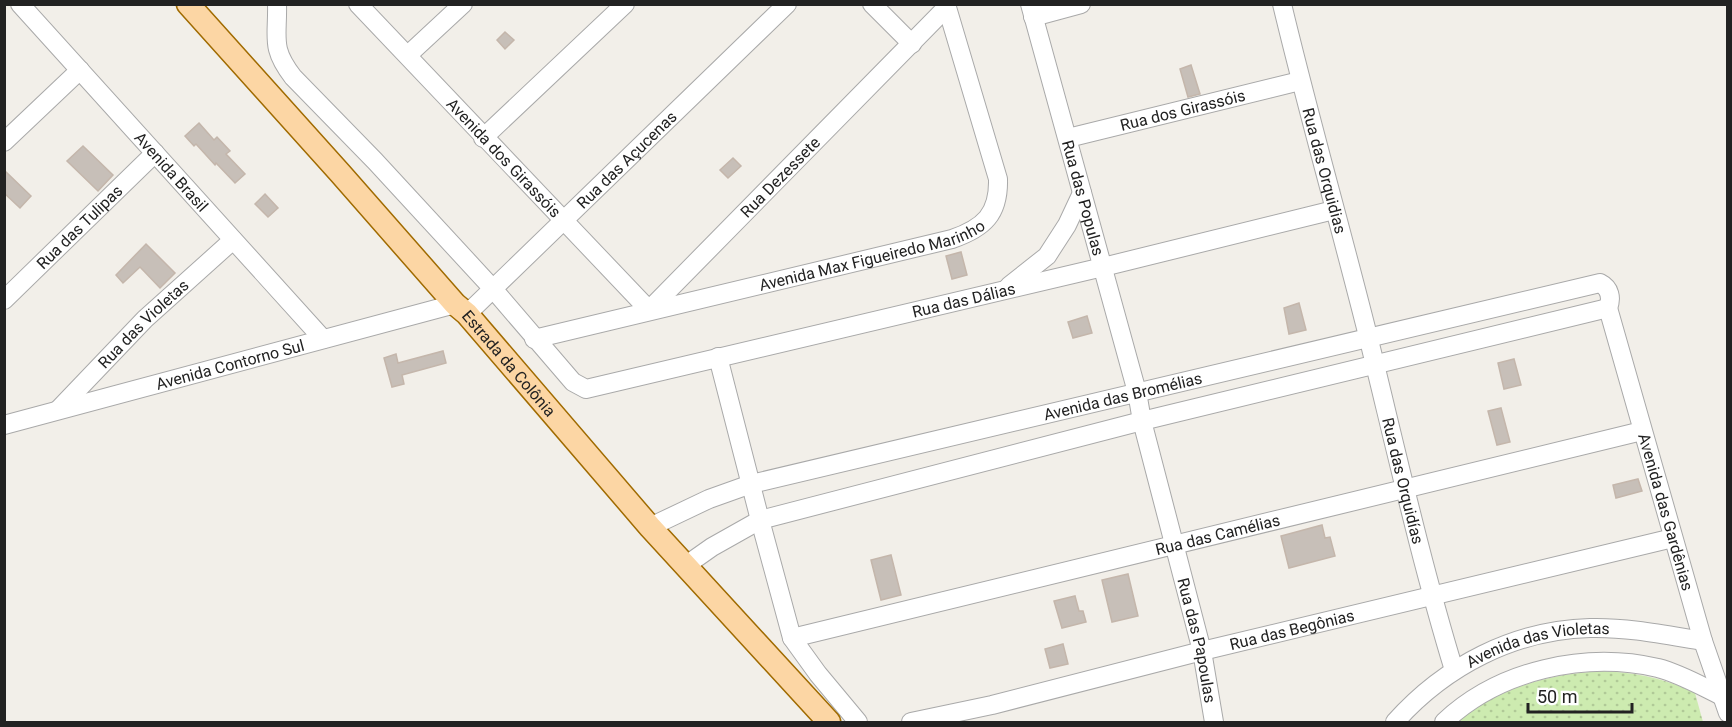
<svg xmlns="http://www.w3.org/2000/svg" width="1732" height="727" viewBox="0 0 1732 727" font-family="Roboto,sans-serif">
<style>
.grass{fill:url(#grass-dots)}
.building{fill:#c7bfb8;stroke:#c4b6ab;stroke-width:1.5}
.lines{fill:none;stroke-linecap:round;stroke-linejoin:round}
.minor-casing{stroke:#a9a9a9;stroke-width:20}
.major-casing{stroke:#a06b00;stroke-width:25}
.minor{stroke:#fff;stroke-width:18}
.major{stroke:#fcd6a4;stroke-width:22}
.labels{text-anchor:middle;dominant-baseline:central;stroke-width:4.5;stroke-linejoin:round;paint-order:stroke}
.street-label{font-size:16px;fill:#222;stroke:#fff}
</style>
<defs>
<pattern id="grass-dots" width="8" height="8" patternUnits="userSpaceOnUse" patternTransform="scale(1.5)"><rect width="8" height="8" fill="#cdebb0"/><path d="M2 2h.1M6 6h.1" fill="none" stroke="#b0c997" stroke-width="1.8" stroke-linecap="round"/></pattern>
</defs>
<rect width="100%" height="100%" fill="#f2efe9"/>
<path class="grass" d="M1603,671C1639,673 1663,678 1695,693L1703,722H1453C1501,689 1544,674 1603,671Z"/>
<g class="building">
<polygon points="505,32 514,40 505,49 497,40"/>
<polygon points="1191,65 1200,94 1188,97 1180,69"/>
<polygon points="199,123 214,140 217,137 230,151 226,154 245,174 235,183 216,163 215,165 196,144 194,146 185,136"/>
<polygon points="83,146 113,175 98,191 67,161"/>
<polygon points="733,158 741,166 728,178 720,170"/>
<polygon points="4,170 31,196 20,208 4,193"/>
<polygon points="265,194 278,208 268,217 255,204"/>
<polygon points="146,244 175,273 160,288 140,267 123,283 116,275"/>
<polygon points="961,252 967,275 952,279 946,256"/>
<polygon points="1299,303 1306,330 1289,334 1284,308"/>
<polygon points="1087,316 1092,333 1073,338 1068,322"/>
<polygon points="443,351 446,363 402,375 404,384 392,387 384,358 396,354 398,363"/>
<polygon points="1514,359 1521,385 1504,389 1498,363"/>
<polygon points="1501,408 1510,442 1497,445 1488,411"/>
<polygon points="1638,479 1642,491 1616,498 1613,485"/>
<polygon points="1322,525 1325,538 1330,537 1335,556 1289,568 1281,536"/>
<polygon points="891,555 901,595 881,600 871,560"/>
<polygon points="1128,574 1138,616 1112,622 1102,580"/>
<polygon points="1075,596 1079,611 1083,611 1086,622 1062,628 1054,601"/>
<polygon points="1063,644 1068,664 1050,668 1045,649"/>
</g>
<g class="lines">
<defs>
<g id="minor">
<path id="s1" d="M20,4L323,339"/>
<path id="s2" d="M277,4C278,38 270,47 293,77L375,161L494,290L573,382L586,389L1103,267L1334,210"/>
<path id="s3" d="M358,4L649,310L947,7"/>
<polyline points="872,4 912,44"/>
<path id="s4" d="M1030,4L1137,392L1142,421L1202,651L1214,722"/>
<path id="s5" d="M1282,4C1309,117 1341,228 1369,340C1396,450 1421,562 1454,670"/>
<polyline points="1033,17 1081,4"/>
<polyline points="408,55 463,4"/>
<polyline points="483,138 625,4"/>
<path id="s6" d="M1068,138L1300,81"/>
<polyline points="4,142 80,70"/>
<polyline points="1009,286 1047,256 1067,225 1082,193"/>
<path id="s7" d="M4,300L155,153"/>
<path id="s8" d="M1608,308L1703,641L1728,713"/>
<path id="s9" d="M467,314L787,4"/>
<path id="s10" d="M534,339L952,239C984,228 999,214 998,179L946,4"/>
<polyline points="718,357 760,520 792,638 818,674 858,722"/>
<path id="s11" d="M59,409L145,319L233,240"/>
<path id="s12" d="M4,425L455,304"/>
<path id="s13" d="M650,527L709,499L751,484L1600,283C1610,288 1612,298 1608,308"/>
<polyline points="685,566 712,547 760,520 1142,421 1608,308"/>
<path id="s14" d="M792,638L1642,431"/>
<path id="s15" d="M911,722L992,705L1202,651L1673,538"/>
<path id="s16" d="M1395,722C1445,666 1514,630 1590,628C1628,627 1666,635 1703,641"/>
<path d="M1444,722C1499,670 1585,651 1658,668C1681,674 1701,686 1722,696"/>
</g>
<g id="major">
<path id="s17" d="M188,4L340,173L455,304L467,314L650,527L829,722"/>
</g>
</defs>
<use href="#minor" class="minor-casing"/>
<use href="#major" class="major-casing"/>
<use href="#minor" class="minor"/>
<use href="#major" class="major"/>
</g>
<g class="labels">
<g class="street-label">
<text stroke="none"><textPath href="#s6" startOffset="118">Rua dos Girassóis</textPath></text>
<text stroke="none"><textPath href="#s3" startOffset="212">Avenida dos Girassóis</textPath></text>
<text stroke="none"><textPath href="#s9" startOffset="222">Rua das Açucenas</textPath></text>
<text stroke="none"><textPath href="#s5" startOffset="172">Rua das Orquidias</textPath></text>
<text stroke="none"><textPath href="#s1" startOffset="226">Avenida Brasil</textPath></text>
<text stroke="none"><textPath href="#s3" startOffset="609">Rua Dezessete</textPath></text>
<text stroke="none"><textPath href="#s4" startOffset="201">Rua das Populas</textPath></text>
<text stroke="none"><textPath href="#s7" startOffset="105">Rua das Tulipas</textPath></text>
<text stroke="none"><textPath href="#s10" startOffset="348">Avenida Max Figueiredo Marinho</textPath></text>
<text stroke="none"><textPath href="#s2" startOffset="894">Rua das Dálias</textPath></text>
<text stroke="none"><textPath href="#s11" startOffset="120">Rua das Violetas</textPath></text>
<text stroke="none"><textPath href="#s12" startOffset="234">Avenida Contorno Sul</textPath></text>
<text stroke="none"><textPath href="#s17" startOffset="482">Estrada da Colônia</textPath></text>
<text stroke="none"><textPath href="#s13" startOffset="492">Avenida das Bromélias</textPath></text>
<text stroke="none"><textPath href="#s5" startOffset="492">Rua das Orquidías</textPath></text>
<text stroke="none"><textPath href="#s8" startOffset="212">Avenida das Gardênias</textPath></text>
<text stroke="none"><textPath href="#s14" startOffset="438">Rua das Camélias</textPath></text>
<text stroke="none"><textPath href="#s15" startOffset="392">Rua das Begônias</textPath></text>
<text stroke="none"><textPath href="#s4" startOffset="658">Rua das Papoulas</textPath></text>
<text stroke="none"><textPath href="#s16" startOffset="168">Avenida das Violetas</textPath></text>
</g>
</g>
<rect width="1732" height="727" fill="none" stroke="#222222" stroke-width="12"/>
<path d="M1528 703v9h104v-9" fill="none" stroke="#222222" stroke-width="3"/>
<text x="1537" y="703" font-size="18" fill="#222222" stroke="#ffffff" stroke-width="4.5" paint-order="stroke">50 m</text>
</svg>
